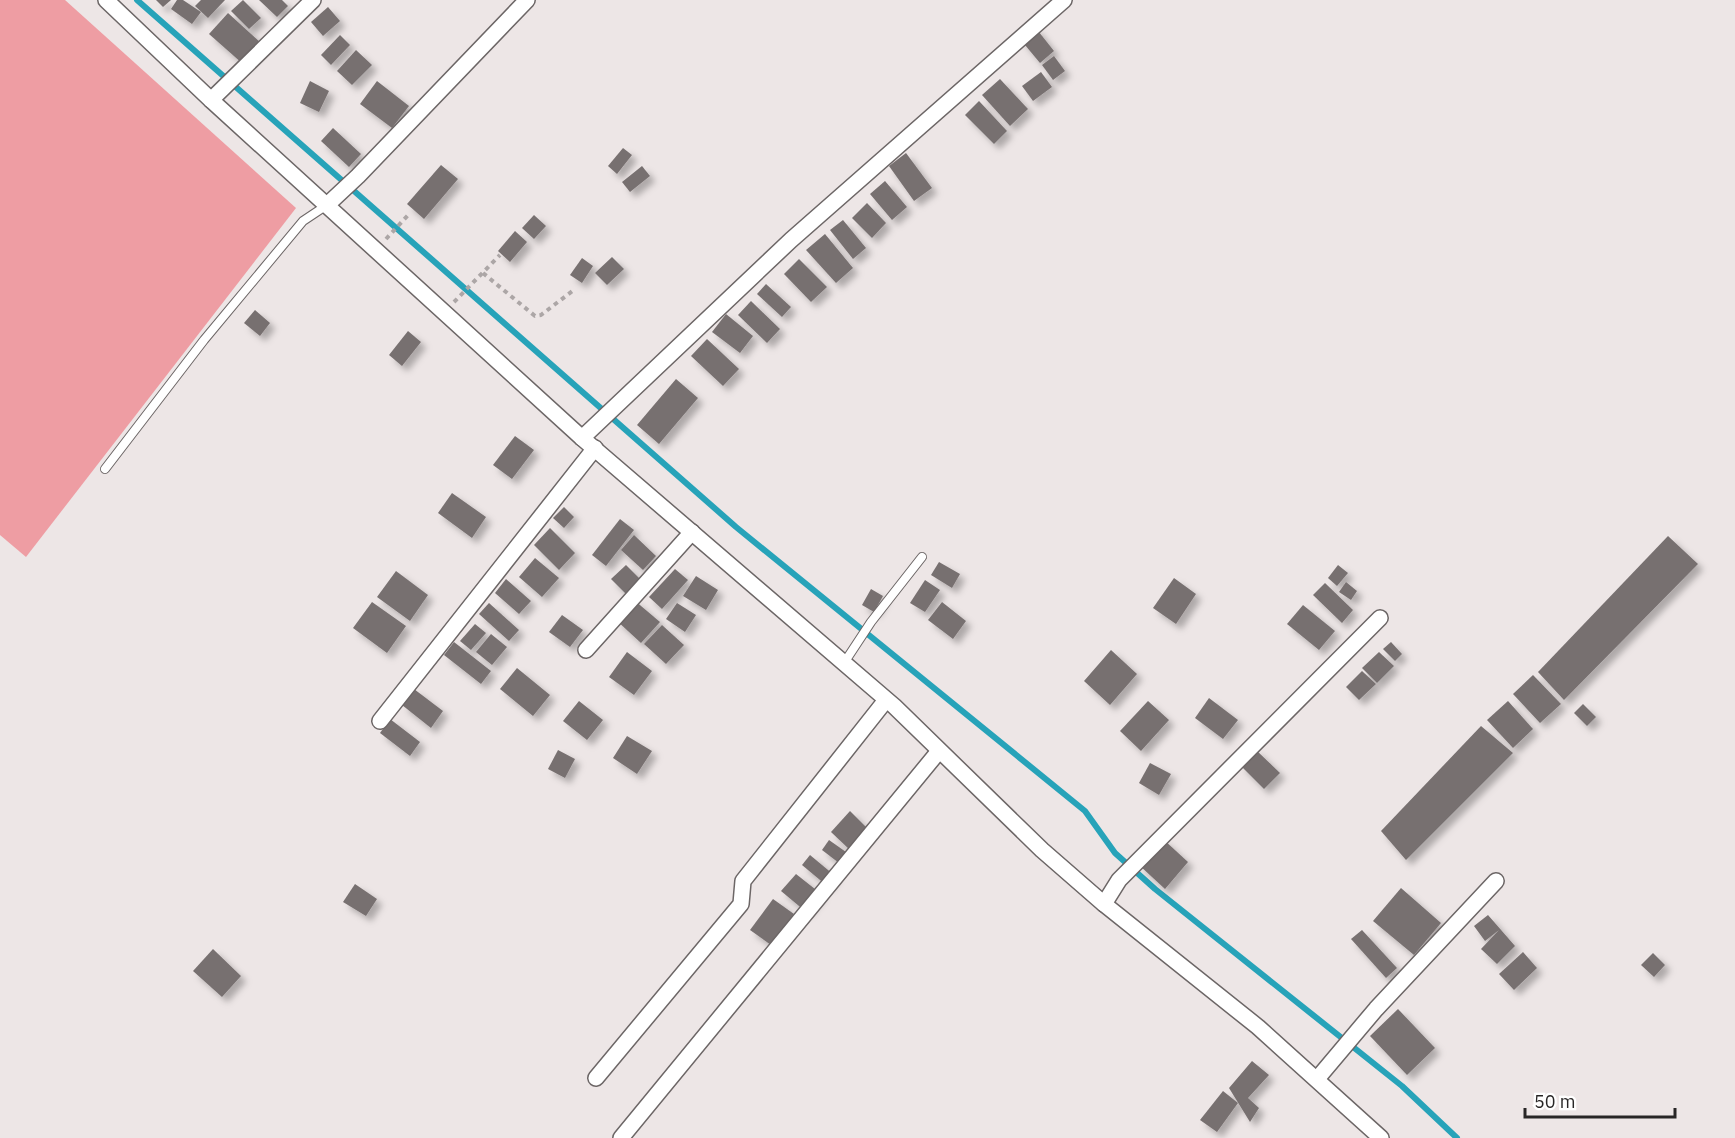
<svg xmlns="http://www.w3.org/2000/svg" width="1735" height="1138" viewBox="0 0 1735 1138" font-family="'IBM Plex Sans',sans-serif">
<style>
.green{fill:#ee9da3}
.lines{fill:none;stroke-linecap:round;stroke-linejoin:round}
.stream{stroke:#27a3b9;stroke-width:6}
.building{fill:#777070;filter:url(#shadow)}
.service-casing{stroke:#6c6666;stroke-width:10}
.minor-casing{stroke:#6c6666;stroke-width:18}
.path{stroke:#aca6a6;stroke-width:4;stroke-dasharray:4.5 4.5;stroke-linecap:butt}
.service{stroke:#fff;stroke-width:8}
.minor{stroke:#fff;stroke-width:15}
</style>
<defs>
<filter id="shadow"><feDropShadow dx="5.5" dy="5.5" stdDeviation="3" flood-color="#0004"/></filter>
</defs>
<rect width="100%" height="100%" fill="#ede6e6"/>
<polygon class="green" points="0,0 65,0 296,208 26,557 0,535"/>
<g class="lines">
<polyline class="stream" points="137,0 736,527 1085,811 1115,853 1155,889 1402,1086 1457,1138"/>
</g>
<g class="building">
<polygon points="156,0 171,0 163,7"/>
<polygon points="177,0 183,0 201,12 192,24 171,9"/>
<polygon points="201,0 225,0 208,18 195,6"/>
<polygon points="243,0 261,18 249,29 231,11"/>
<polygon points="259,0 282,0 288,6 277,17"/>
<polygon points="328,7 340,21 323,36 311,22"/>
<polygon points="228,13 261,43 243,64 209,34"/>
<polygon points="1035,27 1054,51 1040,63 1020,39"/>
<polygon points="340,35 350,45 331,65 321,55"/>
<polygon points="356,50 372,65 352,85 337,71"/>
<polygon points="1054,56 1065,71 1053,80 1042,65"/>
<polygon points="1041,72 1052,87 1033,101 1022,86"/>
<polygon points="1000,79 1028,109 1010,126 982,95"/>
<polygon points="310,81 329,91 319,112 300,103"/>
<polygon points="377,81 409,106 392,128 360,104"/>
<polygon points="979,101 1007,131 994,144 965,115"/>
<polygon points="333,128 361,154 349,167 321,141"/>
<polygon points="623,148 632,155 617,174 608,166"/>
<polygon points="906,153 932,188 914,201 889,166"/>
<polygon points="441,165 458,179 424,219 407,204"/>
<polygon points="642,166 650,176 630,192 622,182"/>
<polygon points="885,181 907,207 892,220 870,194"/>
<polygon points="867,203 886,223 872,238 852,218"/>
<polygon points="534,215 546,226 534,239 522,228"/>
<polygon points="843,220 866,248 853,259 830,230"/>
<polygon points="515,231 527,242 510,262 498,251"/>
<polygon points="825,234 853,268 836,283 806,250"/>
<polygon points="612,257 624,269 607,285 595,273"/>
<polygon points="582,258 593,266 582,283 570,275"/>
<polygon points="799,259 827,287 811,302 784,274"/>
<polygon points="766,284 791,307 782,317 757,294"/>
<polygon points="751,301 780,329 767,343 738,315"/>
<polygon points="255,310 270,323 260,336 244,323"/>
<polygon points="726,314 753,336 740,353 712,332"/>
<polygon points="408,331 421,342 402,366 389,355"/>
<polygon points="707,339 739,369 723,386 691,356"/>
<polygon points="676,379 698,398 659,444 637,425"/>
<polygon points="515,436 534,450 512,479 493,465"/>
<polygon points="452,493 486,517 472,538 438,513"/>
<polygon points="564,507 574,517 564,528 553,518"/>
<polygon points="620,519 634,530 606,566 592,555"/>
<polygon points="550,528 575,553 559,570 534,545"/>
<polygon points="634,535 656,556 643,570 621,550"/>
<polygon points="1668,536 1698,564 1564,700 1538,672"/>
<polygon points="535,558 559,578 542,597 519,577"/>
<polygon points="939,562 960,574 952,588 931,575"/>
<polygon points="626,565 641,580 626,594 611,579"/>
<polygon points="1338,565 1348,573 1337,586 1328,578"/>
<polygon points="675,569 688,580 662,609 649,597"/>
<polygon points="396,571 428,595 410,621 377,597"/>
<polygon points="696,576 718,590 706,610 683,596"/>
<polygon points="1174,578 1196,594 1176,624 1153,608"/>
<polygon points="506,579 531,601 519,614 495,593"/>
<polygon points="925,580 940,590 925,612 910,603"/>
<polygon points="1346,582 1357,591 1351,600 1339,592"/>
<polygon points="1325,583 1353,610 1342,623 1313,595"/>
<polygon points="871,589 883,596 874,612 862,605"/>
<polygon points="634,600 660,622 641,643 616,620"/>
<polygon points="372,602 406,626 387,653 353,628"/>
<polygon points="942,602 966,621 953,639 928,620"/>
<polygon points="489,603 519,630 509,641 479,614"/>
<polygon points="677,603 696,615 685,632 666,619"/>
<polygon points="1303,605 1335,631 1319,650 1287,624"/>
<polygon points="562,615 583,630 570,647 549,632"/>
<polygon points="475,624 486,633 471,650 460,641"/>
<polygon points="662,625 684,645 666,664 644,644"/>
<polygon points="491,634 507,647 492,665 476,652"/>
<polygon points="454,642 491,671 481,684 444,655"/>
<polygon points="1391,642 1402,654 1395,661 1383,649"/>
<polygon points="1111,650 1137,674 1110,705 1084,681"/>
<polygon points="627,652 652,671 634,695 609,677"/>
<polygon points="1379,652 1394,666 1377,683 1362,668"/>
<polygon points="517,668 550,695 533,716 500,689"/>
<polygon points="1362,671 1376,684 1359,700 1346,687"/>
<polygon points="1533,675 1561,704 1540,723 1513,694"/>
<polygon points="414,689 443,711 431,728 402,705"/>
<polygon points="1209,698 1238,720 1223,739 1195,718"/>
<polygon points="579,701 603,720 587,740 563,721"/>
<polygon points="1148,701 1169,720 1141,751 1120,731"/>
<polygon points="1508,701 1533,729 1513,748 1487,720"/>
<polygon points="1583,704 1596,717 1587,726 1574,713"/>
<polygon points="390,719 420,742 410,756 380,733"/>
<polygon points="1481,726 1513,753 1406,860 1381,831"/>
<polygon points="627,736 652,751 637,774 613,758"/>
<polygon points="1255,749 1280,773 1264,789 1240,765"/>
<polygon points="558,750 575,759 565,778 548,769"/>
<polygon points="1150,763 1171,774 1159,795 1139,783"/>
<polygon points="850,811 869,830 850,850 831,832"/>
<polygon points="1163,839 1188,862 1165,889 1139,865"/>
<polygon points="829,840 846,852 839,863 822,850"/>
<polygon points="810,855 834,875 826,885 802,865"/>
<polygon points="796,874 820,893 805,911 781,891"/>
<polygon points="355,884 377,899 366,916 343,902"/>
<polygon points="1401,888 1441,923 1414,955 1373,921"/>
<polygon points="773,899 794,914 771,945 750,930"/>
<polygon points="1488,915 1515,946 1497,964 1481,949 1499,930 1485,941 1474,926"/>
<polygon points="1362,930 1397,968 1386,978 1351,939"/>
<polygon points="213,949 241,976 222,997 193,971"/>
<polygon points="1523,952 1537,968 1514,990 1499,974"/>
<polygon points="1653,953 1665,965 1654,977 1641,965"/>
<polygon points="1398,1009 1435,1048 1407,1075 1370,1036"/>
<polygon points="1252,1061 1269,1075 1248,1098 1259,1108 1250,1122 1229,1088"/>
<polygon points="1223,1091 1238,1103 1217,1132 1200,1120"/>
</g>
<g class="lines">
<defs>
<g id="service">
<polyline points="105,469 204,340 303,221 327,205"/>
<polyline points="844,663 871,622 922,557"/>
</g>
<g id="minor">
<polyline points="106,0 211,100 582,438 894,706 1042,850 1104,904 1258,1027 1381,1138"/>
<polyline points="211,100 313,0"/>
<polyline points="327,205 358,176 527,0"/>
<polyline points="582,438 791,240 1064,0"/>
<polyline points="586,650 692,532"/>
<polyline points="380,721 595,448"/>
<polyline points="1104,904 1119,880 1380,618"/>
<polyline points="596,1078 741,904 743,881 886,700"/>
<polyline points="1317,1079 1376,1009 1496,881"/>
<polyline points="621,1138 939,751"/>
</g>
</defs>
<use href="#service" class="service-casing"/>
<use href="#minor" class="minor-casing"/>
<g class="path">
<polyline points="386,239 410,213"/>
<polyline points="483,273 535,316 541,315 575,289"/>
<polyline points="454,302 500,255"/>
</g>
<use href="#service" class="service"/>
<use href="#minor" class="minor"/>
</g>
<path d="M1525 1108v9h150v-9" fill="none" stroke="#282626" stroke-width="3"/>
<text x="1534" y="1108" font-size="18" fill="#282626" stroke="#ffffff" stroke-width="4.5" paint-order="stroke">50 m</text>
</svg>
